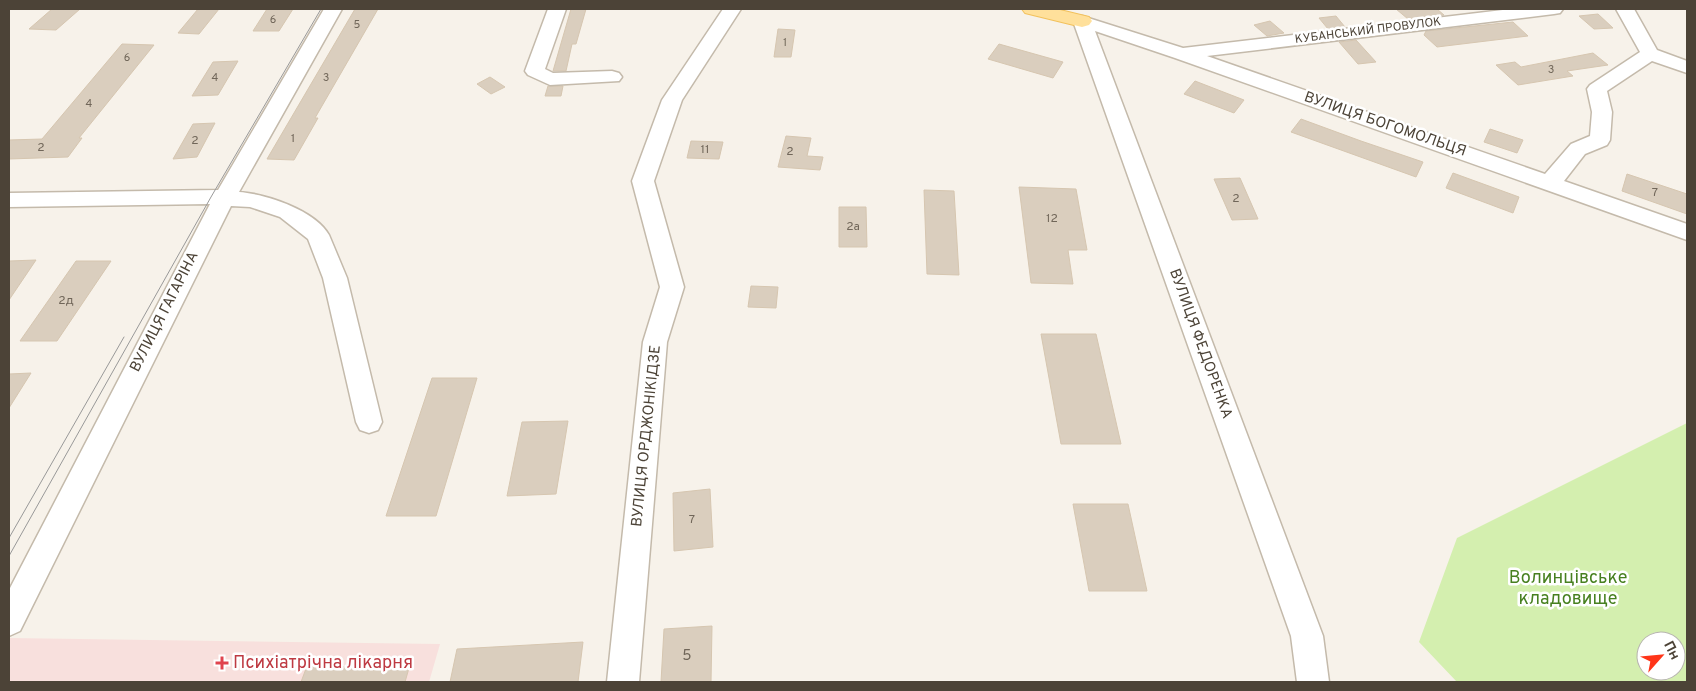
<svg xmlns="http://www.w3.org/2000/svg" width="1696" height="691" viewBox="0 0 1696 691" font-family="Overpass,sans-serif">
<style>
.medical{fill:#f8e0dd}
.green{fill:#d4efaf;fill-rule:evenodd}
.building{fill:#dacebe;stroke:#d6c6b0}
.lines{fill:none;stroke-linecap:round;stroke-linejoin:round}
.minor-casing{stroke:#c4baab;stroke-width:3}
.major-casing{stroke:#f2c15c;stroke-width:2}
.minor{fill:#fff;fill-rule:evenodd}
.major{fill:#ffe09b;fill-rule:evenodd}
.tram{stroke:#999;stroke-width:1}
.health-dot{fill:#e0444e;stroke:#fff;stroke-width:2}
.labels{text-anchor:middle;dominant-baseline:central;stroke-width:5;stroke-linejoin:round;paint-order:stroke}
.far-number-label{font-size:11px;fill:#706659}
.far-street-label{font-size:12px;fill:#4c4337;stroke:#fff}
.number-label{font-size:12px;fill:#706659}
.street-label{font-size:15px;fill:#4c4337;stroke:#fff}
.near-number-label{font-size:15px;fill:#706659}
.near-park-label{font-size:18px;fill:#478020;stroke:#fff}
.near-health-label{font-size:18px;fill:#be3a42;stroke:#fff;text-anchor:start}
</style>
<rect width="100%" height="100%" fill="#f7f2ea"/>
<polygon class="medical" points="9,638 440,644 429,682 9,682"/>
<path class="green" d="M1687,423V682H1457L1419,642L1457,538ZM1646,641H1676V671H1646Z"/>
<g class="building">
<polygon points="52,9 80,9 56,30 29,29"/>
<polygon points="198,9 219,9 199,34 178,33"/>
<polygon points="267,9 293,9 279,31 253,31"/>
<polygon points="355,9 378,9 315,118 318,118 294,160 267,159"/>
<polygon points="571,9 586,9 576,44 572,44 566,71 553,71"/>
<polygon points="1396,9 1437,9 1444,15 1408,19"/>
<polygon points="1598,14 1613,28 1594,29 1579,16"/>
<polygon points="1336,16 1345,27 1328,29 1319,18"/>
<polygon points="1270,21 1284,33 1267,36 1254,25"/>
<polygon points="1513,22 1528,36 1437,47 1424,35 1426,31"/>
<polygon points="778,29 795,30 791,57 774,57"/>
<polygon points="1356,40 1376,62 1358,64 1339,42"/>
<polygon points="122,44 154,45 79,138 82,138 68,157 9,159 9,140 42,139"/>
<polygon points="999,44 1063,62 1053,78 988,59"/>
<polygon points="1593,53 1608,65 1567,71 1573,76 1518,85 1496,65 1515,62 1521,67"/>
<polygon points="238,61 218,95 192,96 213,62"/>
<polygon points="490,77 505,87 491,94 477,84"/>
<polygon points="1195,81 1244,100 1234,113 1184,94"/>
<polygon points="548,86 563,86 561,96 545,96"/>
<polygon points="1301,119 1361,141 1423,162 1416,177 1291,132"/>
<polygon points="215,123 197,157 173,159 193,124"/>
<polygon points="1490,129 1523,140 1517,153 1484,142"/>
<polygon points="786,136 811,138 807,156 823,157 820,170 778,167"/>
<polygon points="691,141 723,142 719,159 687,158"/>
<polygon points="1453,173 1519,197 1513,213 1446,188"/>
<polygon points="1627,174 1687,194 1687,214 1622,191"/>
<polygon points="1240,178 1258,219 1232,220 1214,179"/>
<polygon points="1019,187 1076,189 1087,250 1068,250 1073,284 1031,283"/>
<polygon points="924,190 954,191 959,275 927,274"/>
<polygon points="839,207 866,207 867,247 839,247"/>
<polygon points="36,260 9,300 9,261"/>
<polygon points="76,261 111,261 57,341 20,341"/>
<polygon points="751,286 778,287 776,308 748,307"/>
<polygon points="1041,334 1096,334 1121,444 1061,444"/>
<polygon points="31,373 9,408 9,374"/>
<polygon points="432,378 477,378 436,516 386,516"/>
<polygon points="568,421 556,494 507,496 522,422"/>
<polygon points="710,489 713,547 674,551 673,493"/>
<polygon points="1073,504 1128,504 1147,591 1089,591"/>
<polygon points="712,626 711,682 661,682 664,629"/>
<polygon points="583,642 578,682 450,682 457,649"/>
<polygon points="307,666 409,668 405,682 301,682"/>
</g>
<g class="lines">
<defs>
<g id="minor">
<path d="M324,9H342L239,192C266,194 315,210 329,235L347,278L382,422L378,430L369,433L360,430L356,422L323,278L308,239L280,217L250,207L231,206L20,631L9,636V590L210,204L9,207V193L218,190Z"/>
<polygon points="548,9 566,9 545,69 553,73 612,71 619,73 622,77 619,81 550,85 528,75 525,71"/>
<polygon points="723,9 741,9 682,100 654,181 684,287 667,342 639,682 607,682 643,342 660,287 632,181 662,100"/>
<polygon points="1511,9 1563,9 1560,13 1554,14 1207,56 1545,174 1571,144 1590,136 1592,112 1587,89 1590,85 1640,52 1616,9 1634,9 1657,50 1687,61 1687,73 1652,61 1607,91 1612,112 1610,140 1607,145 1585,154 1564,181 1687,224 1687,240 1175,58 1095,31 1323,636 1329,682 1297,682 1291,636 1073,21 1076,17 1082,16 1183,48"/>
</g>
<polygon id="major" points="1022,9 1056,9 1089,17 1092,21 1089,25 1082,27 1025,13"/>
</defs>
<use href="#minor" class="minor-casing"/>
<use href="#major" class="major-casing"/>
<use href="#minor" class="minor"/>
<use href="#major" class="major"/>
<g class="tram">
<polyline points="9,538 124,337"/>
<polyline points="9,556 211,197 321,9"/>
</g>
</g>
<path class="health-dot" d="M219.5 655.5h5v5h5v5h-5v5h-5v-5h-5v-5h5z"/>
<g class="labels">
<g class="far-number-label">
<text x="273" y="20">6</text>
<text x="357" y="25">5</text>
<text x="785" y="43">1</text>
<text x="127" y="58">6</text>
<text x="1551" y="70">3</text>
<text x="215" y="78">4</text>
<text x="326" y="78">3</text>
<text x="89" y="104">4</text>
</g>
<g class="far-street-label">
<text transform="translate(1368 31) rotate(-7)">КУБАНСЬКИЙ ПРОВУЛОК</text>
</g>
<g class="number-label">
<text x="293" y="139">1</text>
<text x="195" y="141">2</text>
<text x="41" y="148">2</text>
<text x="705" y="150">11</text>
<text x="790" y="152">2</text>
<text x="1655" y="193">7</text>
<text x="1236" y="199">2</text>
<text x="1052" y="219">12</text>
<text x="853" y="227">2а</text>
<text x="66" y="301">2д</text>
<text x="692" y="520">7</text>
</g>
<g class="street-label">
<text transform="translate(1385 125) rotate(19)">ВУЛИЦЯ БОГОМОЛЬЦЯ</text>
<text transform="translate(165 312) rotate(-63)">ВУЛИЦЯ ГАГАРІНА</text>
<text transform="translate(1200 344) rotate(70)">ВУЛИЦЯ ФЕДОРЕНКА</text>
<text transform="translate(647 436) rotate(-84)">ВУЛИЦЯ ОРДЖОНІКІДЗЕ</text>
</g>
<g class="near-number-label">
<text x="687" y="656">5</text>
</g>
<g class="near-park-label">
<text x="1568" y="578">Волинцівське<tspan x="1568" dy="21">кладовище</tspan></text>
</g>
<g class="near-health-label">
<text x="233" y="663">Психіатрічна лікарня</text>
</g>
</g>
<rect width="1696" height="691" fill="none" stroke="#4c4337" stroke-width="20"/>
<g transform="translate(1661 656) rotate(63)"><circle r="24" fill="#ffffff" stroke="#b7b4af"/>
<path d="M0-4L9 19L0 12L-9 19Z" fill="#ff3519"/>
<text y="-8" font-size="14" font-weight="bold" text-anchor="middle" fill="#4c4337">Пн</text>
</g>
</svg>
